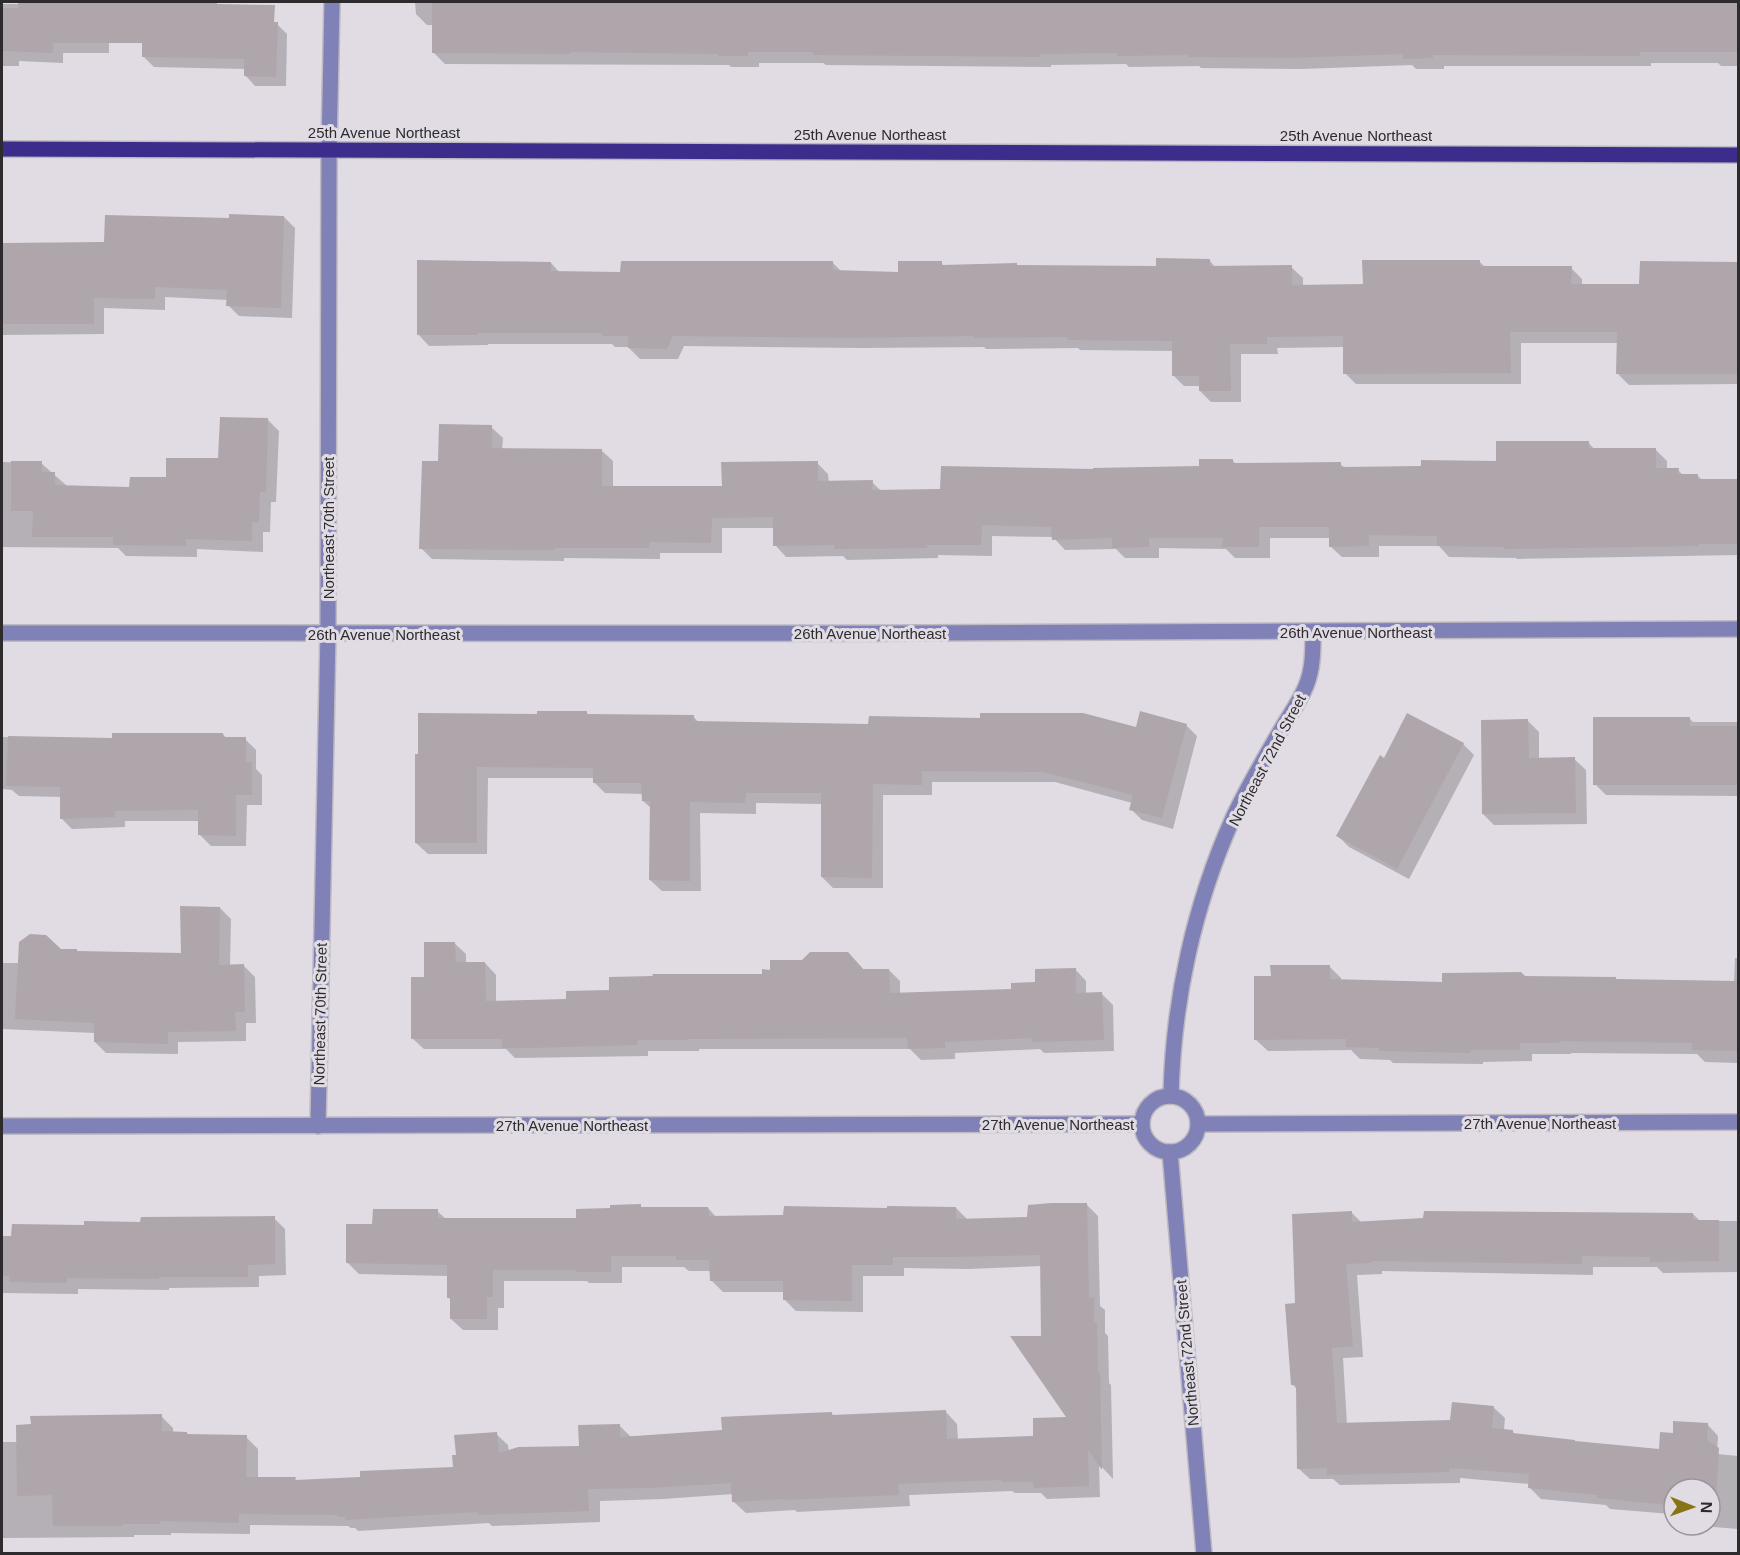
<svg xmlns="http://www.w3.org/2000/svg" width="1740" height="1555" viewBox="0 0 1740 1555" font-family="Helvetica,sans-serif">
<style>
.shadow{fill:#0003}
.building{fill:#aea6ab}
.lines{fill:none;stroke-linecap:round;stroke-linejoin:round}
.minor-casing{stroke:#bdb9c0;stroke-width:18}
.major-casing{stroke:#bdb9c0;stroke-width:18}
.minor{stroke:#8081b6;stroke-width:15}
.major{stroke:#3c2c8c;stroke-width:15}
.labels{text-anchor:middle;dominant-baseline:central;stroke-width:6;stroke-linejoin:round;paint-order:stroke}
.street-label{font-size:15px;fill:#2d2b2e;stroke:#e1dce4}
</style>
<rect width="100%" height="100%" fill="#e1dce4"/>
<g class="shadow">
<polygon points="20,2 109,2 109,53 63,53 63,63 19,61 19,66 2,66 2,4 20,4"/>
<polygon points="415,2 1738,2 1738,66 1721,66 1718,63 1651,63 1651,66 1444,66 1444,69 1416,69 1412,65 1302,69 1201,68 1199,66 1129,67 1126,64 1051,65 1051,67 826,65 823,63 759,63 759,67 731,67 729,65 445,64 434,53 434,25 427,25 416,14"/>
<polygon points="277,24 287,34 286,86 255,86 245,75 245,69 154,67 144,57"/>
<polygon points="284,217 295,228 292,318 239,316 228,305 228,300 165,297 165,310 104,308 104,334 2,335 2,244 106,243 230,220"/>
<polygon points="1209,260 1216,268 1291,267 1303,278 1303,286 1364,285 1479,261 1486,268 1571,268 1582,279 1582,286 1641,286 1714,263 1738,263 1738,384 1629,385 1618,374 1618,343 1521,343 1521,384 1356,384 1345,373 1344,347 1277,348 1278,354 1241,354 1241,402 1211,402 1200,391 1200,386 1184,386 1173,375 1173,351 1080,350 1078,348 986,349 984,347 862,348 684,346 678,359 640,359 628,347 615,347 612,344 488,344 488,345 429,346 418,334 551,263 560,273 622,274 833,263 842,272 900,273 941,263 944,266 1157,268"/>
<polygon points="268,420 279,431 276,502 271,502 270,532 263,532 263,552 197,549 197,557 126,556 118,548 2,547 2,462 41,463 66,485 66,487 131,488 167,479 220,459"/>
<polygon points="491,427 503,438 502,450 601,450 613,461 613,487 723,488 817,463 828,474 829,483 872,482 882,492 942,491 1094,470 1200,467 1233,461 1236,464 1340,464 1345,468 1423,467 1498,462 1588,442 1595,450 1656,450 1667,461 1667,470 1678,470 1684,476 1698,476 1702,480 1738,481 1738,555 1517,559 1516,558 1449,557 1439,546 1379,546 1379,557 1342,557 1330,546 1330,538 1270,538 1270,558 1235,558 1226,549 1159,548 1159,558 1125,558 1116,549 1065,550 1053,537 992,536 992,556 938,555 938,558 847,560 843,556 786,557 775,545 775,528 722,528 722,553 660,553 660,559 564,558 564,561 432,559 421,548 439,463"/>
<polygon points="587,713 590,716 693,716 699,723 1137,729 1186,725 1197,736 1173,829 1142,820 1131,809 1132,803 1055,782 932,782 932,795 883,795 883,888 833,888 822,877 822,804 756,803 756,814 700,813 701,891 662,891 650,880 652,809 643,801 643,794 605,793 594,782 594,778 488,778 487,854 428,854 416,843 417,756 538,715"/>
<polygon points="1690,719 1693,722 1738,722 1738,796 1606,795 1595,784"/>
<polygon points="1527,720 1539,732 1539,759 1574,759 1586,770 1587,824 1494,825 1483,814"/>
<polygon points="223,734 227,739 245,739 256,750 256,769 262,775 262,805 247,805 246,846 211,846 200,835 200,821 125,821 125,827 72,829 61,818 62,797 19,796 12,790 2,789 2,737 114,740"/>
<polygon points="1463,744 1474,755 1409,879 1349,847 1338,836 1384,760"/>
<polygon points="220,908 231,919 230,966 244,966 255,977 256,1023 246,1023 246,1041 178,1042 178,1054 106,1053 95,1042 95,1033 2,1029 2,963 20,963 60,950 78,953 182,955"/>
<polygon points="454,943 466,954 466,963 485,963 496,975 496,1002 568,1000 610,991 764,976 771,971 803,961 848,953 864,970 889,970 900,981 900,994 1012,990 1037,984 1075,969 1086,981 1086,994 1102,994 1113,1005 1114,1051 1044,1053 1040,1049 955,1053 955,1059 921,1060 910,1049 699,1049 699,1051 648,1051 648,1056 515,1058 506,1049 424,1049 412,1038 425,978"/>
<polygon points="1735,958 1738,958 1738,1063 1705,1062 1697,1054 1571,1053 1571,1054 1532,1054 1532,1061 1483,1062 1483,1064 1393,1063 1390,1060 1360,1059 1351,1050 1268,1051 1255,1039 1272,977 1329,966 1341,978 1341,981 1444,984 1525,978 1616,979 1618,981 1734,983"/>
<polygon points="1087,1205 1098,1216 1100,1306 1105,1310 1105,1333 1108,1336 1109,1383 1111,1385 1113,1479 1099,1464 1100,1497 1047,1499 1041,1493 1015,1493 1012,1491 909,1495 910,1506 797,1512 795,1510 746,1513 734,1502 733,1494 663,1499 600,1501 600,1522 492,1526 489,1523 473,1524 358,1531 355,1528 351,1528 348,1526 250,1525 250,1534 171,1533 171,1535 134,1535 134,1537 2,1538 2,1442 18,1442 161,1416 173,1428 173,1433 187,1433 189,1436 246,1437 258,1449 258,1478 295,1479 298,1481 362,1478 455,1469 496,1434 508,1445 509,1452 581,1447 619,1425 631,1437 724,1431 832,1414 834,1416 946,1412 957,1424 958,1440 1035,1437 1068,1419 1043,1338 1042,1266 968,1269 904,1268 904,1276 863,1276 863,1312 796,1311 784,1299 784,1292 723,1292 711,1280 711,1271 689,1271 684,1267 622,1267 622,1283 589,1283 587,1281 504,1281 504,1308 498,1308 498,1330 463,1330 451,1319 452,1301 448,1297 448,1276 359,1274 347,1262 374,1225 437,1211 446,1219 578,1220 640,1206 643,1209 708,1208 717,1218 956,1208 968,1220 1029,1219"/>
<polygon points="1351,1212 1362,1223 1693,1214 1700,1221 1738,1221 1738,1272 1663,1273 1657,1267 1593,1267 1593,1275 1382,1271 1382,1274 1357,1275 1363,1357 1343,1358 1347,1424 1452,1422 1493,1407 1505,1418 1504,1430 1512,1431 1516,1435 1661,1451 1674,1435 1707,1424 1718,1436 1717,1454 1738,1456 1738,1529 1689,1525 1710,1525 1710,1489 1674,1489 1674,1517 1671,1514 1610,1509 1606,1505 1541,1499 1529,1487 1530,1484 1460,1478 1460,1483 1340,1485 1333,1479 1310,1479 1298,1468 1297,1389 1292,1384 1296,1304"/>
<polygon points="274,1218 285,1229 286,1275 259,1276 259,1287 169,1288 169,1290 78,1289 78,1294 2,1293 2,1237 13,1238 85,1227"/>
</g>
<g class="building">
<polygon points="18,2 217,2 217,4 275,5 274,22 278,22 276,77 244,76 244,59 142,57 142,43 53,43 53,53 2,51 2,8 18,8"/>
<polygon points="432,2 1738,2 1738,52 1640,52 1640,56 1433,55 1433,58 1403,59 1403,54 1290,58 1188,57 1188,55 1117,56 1117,53 1040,54 1041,57 813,55 813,52 748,52 748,56 718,56 718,54 570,52 570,54 432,53"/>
<polygon points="229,214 284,216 281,308 226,306 227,290 155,287 155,299 94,298 94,324 2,324 2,243 104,242 105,215 229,218"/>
<polygon points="1156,258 1210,259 1210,266 1292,265 1292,285 1363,284 1362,260 1480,260 1480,266 1572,266 1571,284 1639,284 1640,261 1738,262 1738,374 1616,374 1617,332 1510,332 1511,373 1343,374 1343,336 1267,337 1267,344 1230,344 1231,391 1199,391 1199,376 1172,376 1172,341 1067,340 1067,337 974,338 973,336 850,338 673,336 667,349 628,348 628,336 602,336 602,333 478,333 478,335 417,335 417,260 551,262 551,271 620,272 621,261 833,261 833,270 898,272 898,261 942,261 942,265 1017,263 1017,265 1156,266"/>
<polygon points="220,417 268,418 266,492 260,492 259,522 252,522 252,541 186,539 186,546 113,545 113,537 32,537 33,511 11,511 11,461 42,461 42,472 55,472 55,485 129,487 130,477 166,477 166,458 218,458"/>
<polygon points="439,424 492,425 492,448 602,449 602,486 722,486 721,462 818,461 818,481 873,480 872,490 940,489 941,466 1093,469 1093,468 1199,466 1199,459 1233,459 1233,463 1341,462 1341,467 1421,466 1421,460 1496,461 1496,441 1589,441 1589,448 1656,448 1656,468 1679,468 1678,474 1698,474 1698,479 1738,479 1738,544 1699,544 1699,546 1504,549 1504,547 1437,546 1437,536 1369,535 1369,546 1329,547 1329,527 1259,527 1259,547 1222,547 1223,538 1149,538 1149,547 1112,548 1112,538 1052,540 1051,527 982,525 981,545 927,545 927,548 834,549 834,545 773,546 773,517 712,518 711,543 650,542 649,548 554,548 554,550 419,549 422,461 438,461"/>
<polygon points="537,711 587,711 587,714 694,715 694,721 868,724 869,716 980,718 980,713 1083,713 1136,727 1140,711 1187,724 1162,818 1129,810 1133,795 1043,772 922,771 922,785 873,784 872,878 821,877 821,793 746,793 745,803 690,802 690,881 649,880 650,801 642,801 641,783 593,783 593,768 477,767 477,843 415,843 415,754 418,754 418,713 537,714"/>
<polygon points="1407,713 1464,743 1397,869 1336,836 1380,755 1384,758"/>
<polygon points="1593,717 1690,717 1690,726 1738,726 1738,785 1593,785"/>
<polygon points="1528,719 1529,758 1575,757 1576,813 1482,814 1481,720"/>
<polygon points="112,733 223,733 223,737 246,737 246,762 252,762 252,795 236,795 236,836 198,835 198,810 115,811 115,817 60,819 60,787 6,786 8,736 112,738"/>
<polygon points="180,906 220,907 219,965 244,964 245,1012 235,1012 236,1031 168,1032 168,1044 94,1042 94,1023 15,1019 19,942 30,934 46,935 61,949 77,949 77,951 181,953"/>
<polygon points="424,942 455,942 456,962 485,962 486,1001 566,999 566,991 609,990 609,977 653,976 652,974 762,974 762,969 770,970 770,960 802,960 810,952 848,952 863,969 889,969 890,993 1011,989 1011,983 1035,982 1035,969 1076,968 1076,993 1102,992 1104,1040 1032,1042 1032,1038 945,1042 945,1048 908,1049 907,1038 688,1039 688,1040 638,1040 637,1045 530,1048 502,1048 502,1039 411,1039 411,977 424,977"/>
<polygon points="1270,965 1330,965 1330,979 1442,982 1442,973 1521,972 1525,976 1616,977 1616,979 1738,981 1738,1051 1692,1050 1692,1043 1560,1041 1559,1043 1520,1043 1520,1050 1471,1050 1471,1053 1379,1051 1379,1048 1346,1047 1346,1039 1254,1040 1254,976 1271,976"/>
<polygon points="1051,1203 1087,1203 1089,1298 1094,1297 1094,1323 1097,1323 1098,1373 1100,1372 1102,1470 1088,1450 1089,1486 1034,1488 1033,1482 1001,1482 1001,1480 898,1484 899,1495 784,1500 784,1499 732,1502 731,1483 650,1488 588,1489 589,1511 478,1515 478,1512 460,1513 345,1520 345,1517 337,1517 337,1515 239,1514 239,1523 160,1521 160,1524 123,1524 123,1526 53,1526 52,1495 17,1496 16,1425 31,1424 30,1416 162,1414 162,1431 187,1432 187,1434 247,1435 246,1477 296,1477 295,1480 360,1477 360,1471 453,1467 452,1455 456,1455 454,1435 497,1432 499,1453 518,1447 579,1446 578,1425 620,1424 620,1437 722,1430 721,1417 740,1416 832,1412 832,1415 946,1410 947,1439 1033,1436 1033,1418 1066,1417 1010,1336 1041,1336 1040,1255 955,1257 893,1257 893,1265 852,1265 852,1301 783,1300 783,1281 710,1281 709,1260 676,1260 676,1256 611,1256 611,1272 576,1272 576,1270 493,1270 493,1297 487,1297 487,1319 450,1319 450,1298 447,1298 447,1265 346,1263 346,1224 372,1224 373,1209 438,1209 438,1218 576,1218 576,1209 610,1208 610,1205 641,1204 641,1207 708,1207 709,1216 783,1215 784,1206 887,1208 887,1206 956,1207 956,1219 1027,1217 1028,1205"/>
<polygon points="1352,1211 1352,1222 1423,1218 1424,1211 1693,1213 1693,1220 1719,1220 1719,1261 1650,1262 1650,1257 1582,1256 1582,1264 1371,1261 1372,1263 1346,1264 1353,1346 1332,1348 1337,1423 1450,1420 1452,1402 1494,1406 1492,1428 1513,1430 1513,1433 1575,1440 1575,1441 1659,1449 1660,1432 1673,1433 1673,1421 1708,1423 1707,1440 1719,1448 1715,1517 1710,1516 1710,1489 1674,1489 1674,1514 1668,1514 1669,1505 1597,1498 1597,1495 1528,1488 1529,1474 1450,1468 1449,1472 1327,1475 1327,1468 1297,1469 1296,1385 1291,1385 1285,1304 1295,1303 1292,1214"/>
<polygon points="275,1216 275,1264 248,1265 248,1277 159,1277 159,1279 67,1278 67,1283 9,1282 10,1276 2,1276 2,1236 11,1236 12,1224 84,1225 84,1221 140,1222 141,1217"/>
</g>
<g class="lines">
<defs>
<g id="minor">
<path d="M2,633C580,634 1160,634 1738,629"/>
<path d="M1171,1096C1173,1001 1194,905 1233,818C1247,788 1264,759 1281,730C1289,716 1300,701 1306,686C1313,669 1313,651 1313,633"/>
<circle cx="1170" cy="1124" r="28"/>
<polyline points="1198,1124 1738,1122"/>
<polyline points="2,1126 1142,1124"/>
<polyline points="318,1126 328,633 329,150 332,2"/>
<polyline points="1170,1152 1204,1554"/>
</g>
<polyline id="major" points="2,149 1738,155"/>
</defs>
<use href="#minor" class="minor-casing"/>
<use href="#major" class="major-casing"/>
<use href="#minor" class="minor"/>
<use href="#major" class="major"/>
</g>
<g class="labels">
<g class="street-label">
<text x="384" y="132">25th Avenue Northeast</text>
<text x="870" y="134">25th Avenue Northeast</text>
<text x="1356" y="135">25th Avenue Northeast</text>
<text transform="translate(328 528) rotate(-90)">Northeast 70th Street</text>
<text x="1356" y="632">26th Avenue Northeast</text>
<text x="870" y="633">26th Avenue Northeast</text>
<text x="384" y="634">26th Avenue Northeast</text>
<text transform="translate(1267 760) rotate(-62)">Northeast 72nd Street</text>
<text transform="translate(320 1014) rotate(-89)">Northeast 70th Street</text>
<text x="1540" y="1123">27th Avenue Northeast</text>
<text x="1058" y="1124">27th Avenue Northeast</text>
<text x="572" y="1125">27th Avenue Northeast</text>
<text transform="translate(1187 1353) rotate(-95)">Northeast 72nd Street</text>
</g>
</g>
<rect width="1740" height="1555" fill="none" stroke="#2d2b2e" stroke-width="6"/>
<g transform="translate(1692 1507) rotate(91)"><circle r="28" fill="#e1dce4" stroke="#99959b" stroke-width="1.5"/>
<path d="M0-4.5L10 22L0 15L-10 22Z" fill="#887315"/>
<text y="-9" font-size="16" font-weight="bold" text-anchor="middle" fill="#2d2b2e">N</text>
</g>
</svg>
